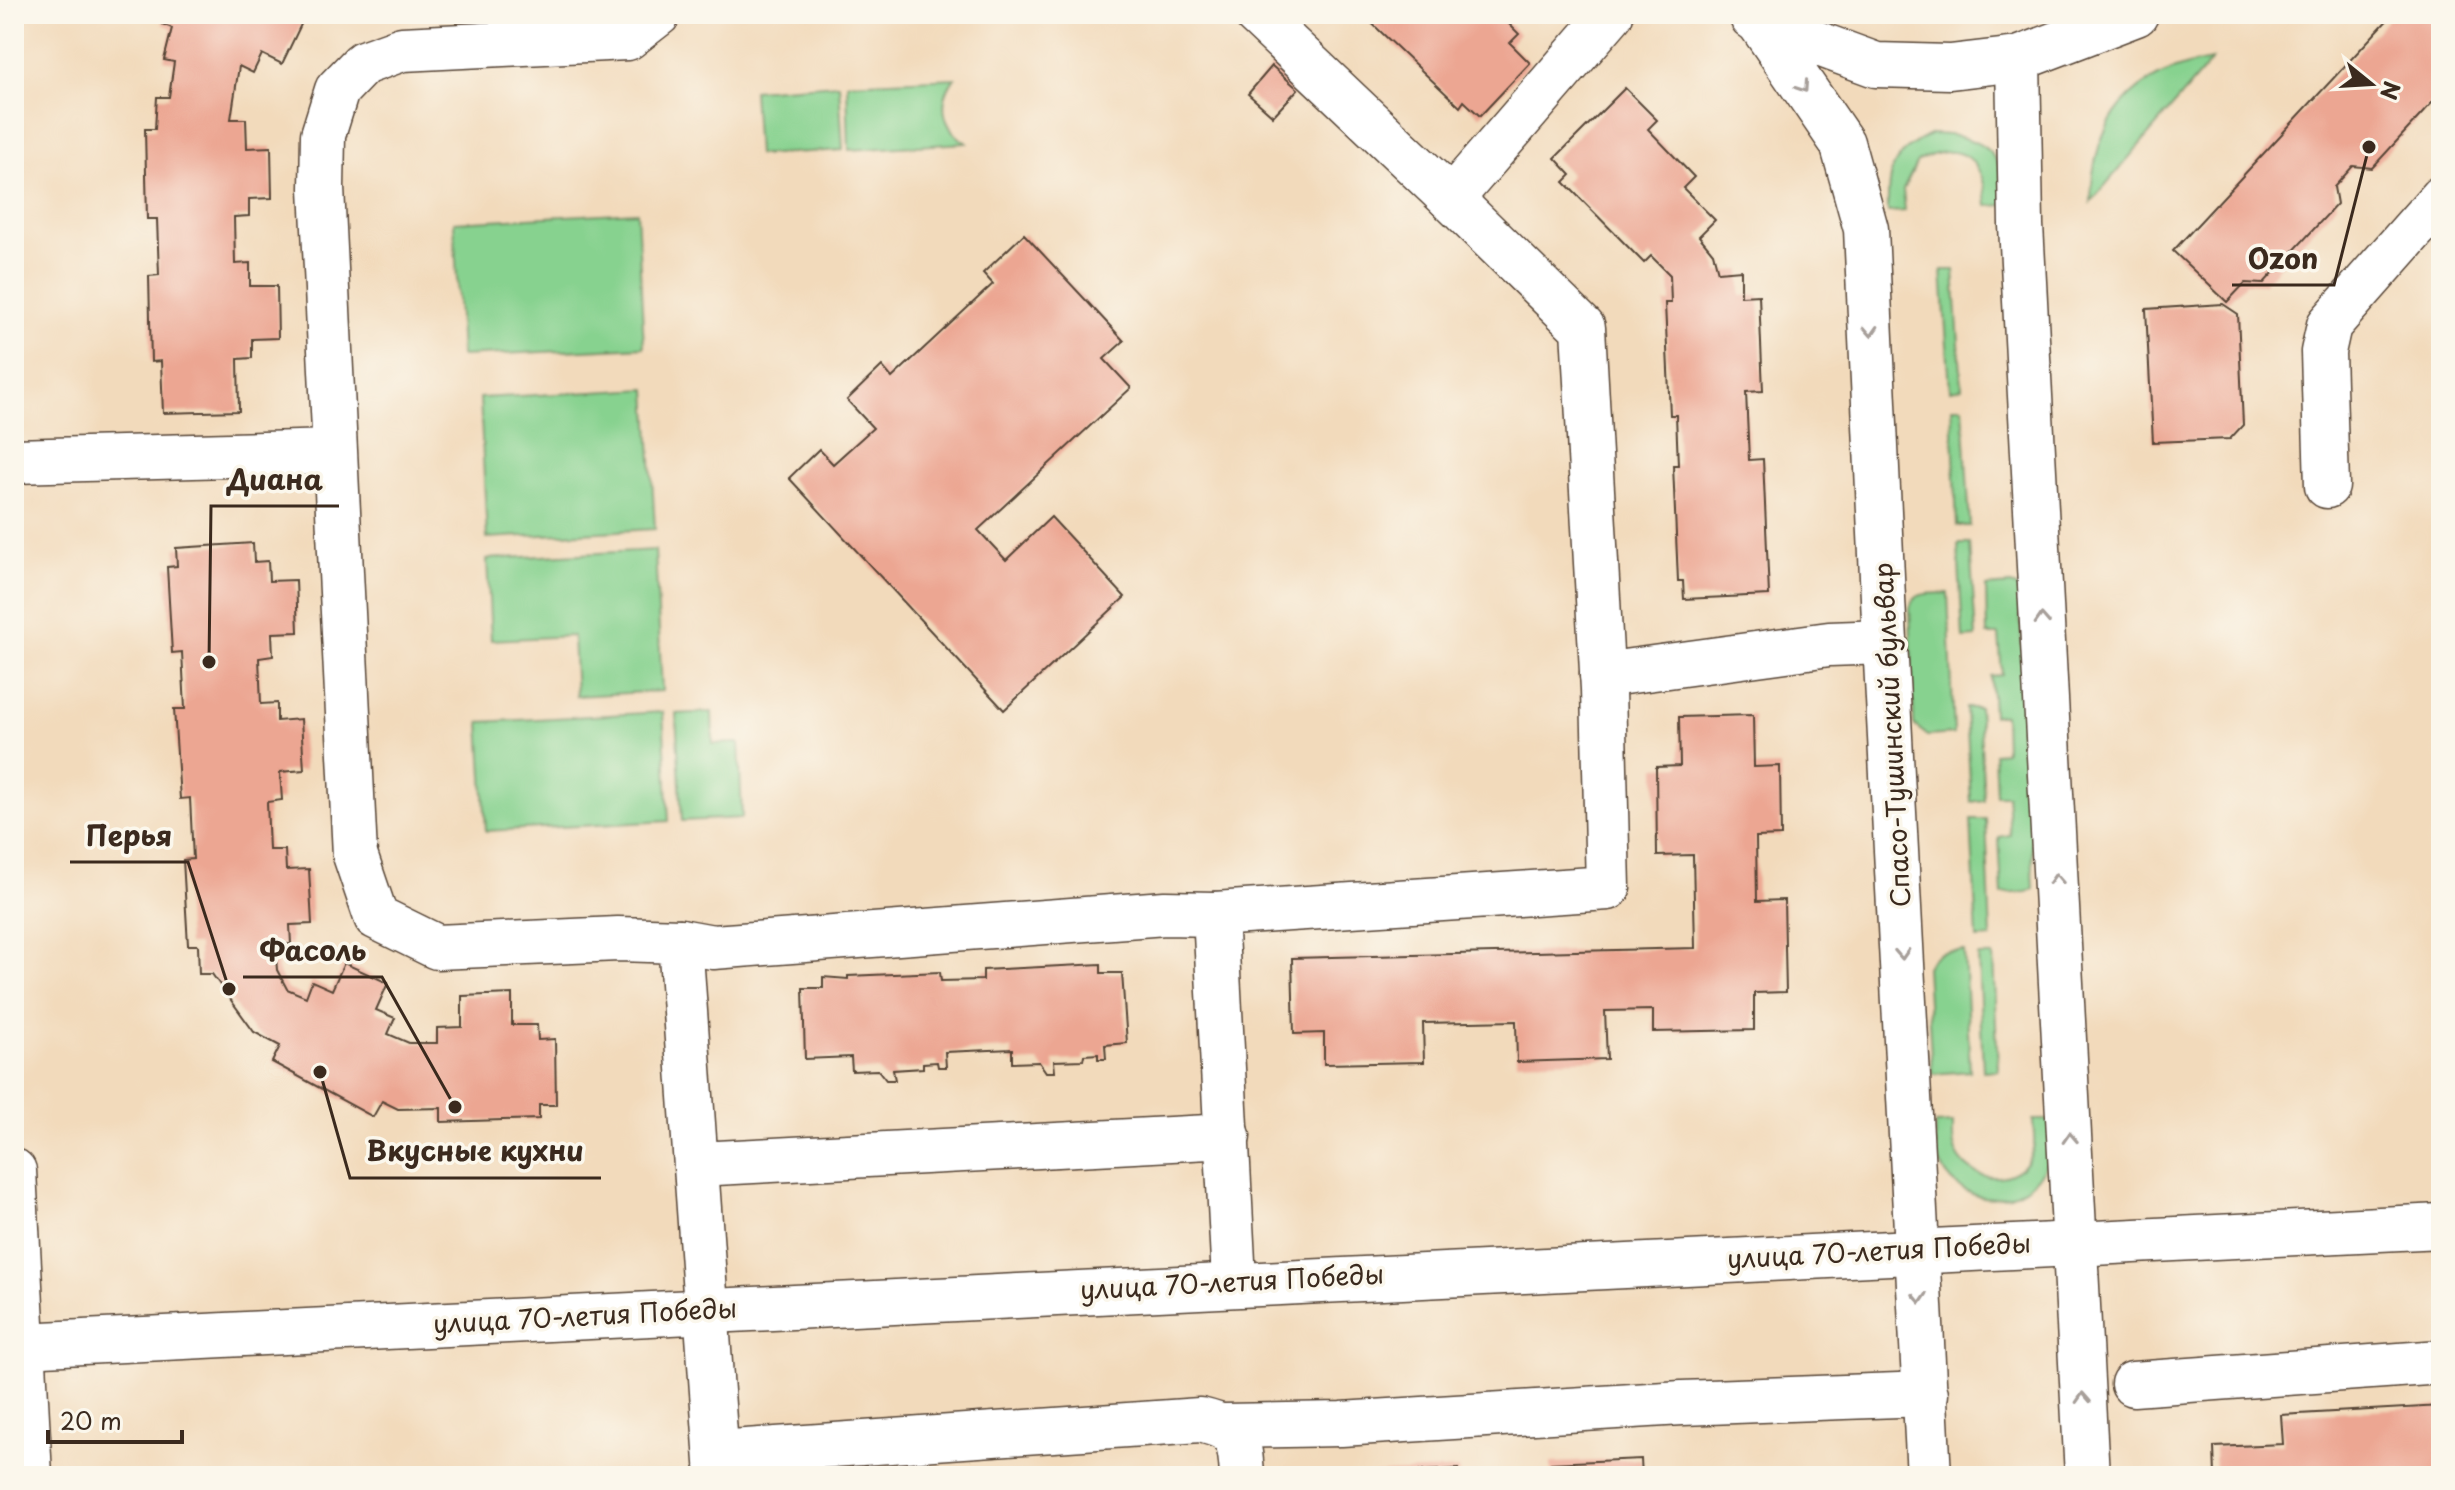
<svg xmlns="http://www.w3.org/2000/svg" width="2455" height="1490" viewBox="0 0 2455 1490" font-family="'Playpen Sans',sans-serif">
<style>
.green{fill:#87d28f;stroke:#617e56;stroke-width:2}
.building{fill:#eca692}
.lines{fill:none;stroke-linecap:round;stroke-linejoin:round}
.minor-casing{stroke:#564436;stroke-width:47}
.minor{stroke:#fff;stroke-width:44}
.oneway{stroke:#a79f9a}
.labels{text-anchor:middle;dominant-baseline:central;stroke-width:7;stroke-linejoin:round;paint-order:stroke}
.street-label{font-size:26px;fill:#3b2a1e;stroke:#fbf7ec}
.leader{fill:none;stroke:#3b2a1e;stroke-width:3}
.callout-dot{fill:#3b2a1e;stroke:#fbf7ec;stroke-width:3}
.callout-label{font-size:28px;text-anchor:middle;font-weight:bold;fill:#3b2a1e;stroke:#fbf7ec;stroke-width:7;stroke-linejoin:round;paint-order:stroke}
</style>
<rect width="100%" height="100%" fill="#fbf7ec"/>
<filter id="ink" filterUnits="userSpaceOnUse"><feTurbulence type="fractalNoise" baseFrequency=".0125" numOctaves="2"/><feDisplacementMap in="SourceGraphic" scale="16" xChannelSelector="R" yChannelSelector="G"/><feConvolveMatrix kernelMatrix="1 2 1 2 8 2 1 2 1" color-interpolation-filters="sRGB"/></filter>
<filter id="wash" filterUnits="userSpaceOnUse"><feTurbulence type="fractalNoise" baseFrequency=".006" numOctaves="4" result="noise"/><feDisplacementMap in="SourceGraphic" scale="32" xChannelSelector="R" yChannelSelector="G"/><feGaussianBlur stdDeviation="1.8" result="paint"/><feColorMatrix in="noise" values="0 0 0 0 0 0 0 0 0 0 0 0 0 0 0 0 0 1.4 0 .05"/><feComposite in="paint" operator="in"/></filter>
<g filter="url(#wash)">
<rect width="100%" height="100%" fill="#f2dabb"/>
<g class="green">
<path d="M2212,60L2091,202C2092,121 2131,72 2212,60Z"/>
<path d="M955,78C937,101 942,128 967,143L849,150L847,83Z"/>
<polygon points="839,84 843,150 757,155 753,90"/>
<path d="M1932,134C1957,134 1988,140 1999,166C2003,177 2003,193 2005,205L1987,206C1985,161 1961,137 1917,162L1903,190L1905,211L1888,212C1887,170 1892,152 1932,134Z"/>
<polygon points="637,212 644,347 461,356 454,222"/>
<polygon points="1942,270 1954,270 1962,388 1950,390"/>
<polygon points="647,389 655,529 487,538 480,398"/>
<polygon points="1952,407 1963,407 1970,526 1957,526"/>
<polygon points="1958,544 1970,544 1976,637 1963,638"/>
<polygon points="655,550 662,691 576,696 573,636 491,640 487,559"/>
<polygon points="2011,585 2019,588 2034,889 2027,892 2002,894 1999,837 2010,835 2007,795 1996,795 1994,753 2005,752 2004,715 1993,715 1991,676 2002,675 1999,635 1987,635 1986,587"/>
<path d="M1948,593L1954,734L1928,736L1914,725L1910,608C1914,590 1932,594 1948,593Z"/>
<polygon points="1966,708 1979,708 1984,800 1971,802"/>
<polygon points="663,712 669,821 486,831 480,722"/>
<polygon points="712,712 713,744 739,743 742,818 682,821 676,714"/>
<polygon points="1971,819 1986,819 1991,938 1977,939"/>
<path d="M1964,951L1970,1071L1932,1074L1926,967C1935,950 1947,951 1964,951Z"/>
<polygon points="1978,956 1993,956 1998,1070 1983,1071"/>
<path d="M2033,1120H2052C2051,1133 2053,1152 2047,1163C2025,1206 1966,1211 1942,1167C1935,1155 1936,1138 1935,1124L1953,1123C1953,1134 1952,1145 1957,1154C1974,1188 2026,1184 2034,1145C2035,1137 2033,1128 2033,1120Z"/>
</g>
<g id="blocks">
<g class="building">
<polygon points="167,14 306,14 282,64 262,54 253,73 239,66 231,119 246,119 247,148 271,147 272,198 249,199 249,216 234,217 235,264 250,263 250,286 277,286 278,338 252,339 252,358 238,359 239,411 163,413 161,361 151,362 149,276 159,275 157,219 147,219 145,129 155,129 157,97 169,97 174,62 164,60 172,28 162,24"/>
<polygon points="1362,14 1499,14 1519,34 1510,43 1530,63 1480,116 1464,101 1460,107"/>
<polygon points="2393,14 2441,14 2441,93 2372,168 2353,166 2334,187 2337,204 2263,284 2245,283 2227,302 2173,251"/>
<polygon points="1272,66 1298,89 1273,116 1248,94"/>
<polygon points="1625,88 1657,120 1648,129 1694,177 1683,188 1715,220 1699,236 1713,253 1718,272 1741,270 1741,296 1759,295 1763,391 1746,392 1749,460 1763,459 1769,595 1684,599 1683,581 1678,581 1673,465 1678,465 1676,415 1670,415 1665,303 1671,303 1670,275 1651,256 1644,263 1564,182 1571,175 1555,158"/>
<polygon points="1024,234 1124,341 1104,359 1131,388 978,530 1006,560 1051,517 1125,597 1004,710 789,478 819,449 833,464 873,428 847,400 882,366 892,378 993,284 983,273"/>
<polygon points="2223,304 2238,314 2243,425 2230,439 2153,442 2146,309"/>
<polygon points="253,543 254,562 268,561 269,581 296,580 298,632 272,633 273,656 259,658 261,704 277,703 277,721 301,719 304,770 280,772 282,800 267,802 269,850 285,850 286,870 309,869 312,924 290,925 291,944 275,945 277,970 287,989 306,997 312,981 332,990 344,963 388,983 376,1010 395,1018 388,1034 409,1043 437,1043 437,1028 462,1027 462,996 512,994 512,1025 537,1025 538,1040 555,1039 556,1105 539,1105 539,1119 441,1122 441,1108 398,1109 382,1101 373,1117 272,1062 280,1046 254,1032 212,974 199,974 198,945 188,945 183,860 193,859 190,798 180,799 174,709 185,709 182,652 172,653 167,567 177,566 176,548"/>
<polygon points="1753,715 1754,767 1780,766 1781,836 1756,837 1757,901 1784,900 1786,992 1754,993 1754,1030 1653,1032 1653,1010 1605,1011 1607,1059 1517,1062 1516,1021 1423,1023 1424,1062 1324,1064 1324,1033 1294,1034 1292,958 1695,948 1693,855 1657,856 1656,767 1680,766 1679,717"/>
<polygon points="1101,964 1101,973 1122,973 1127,1043 1105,1045 1106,1059 1098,1059 1098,1054 1084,1055 1083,1060 1054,1061 1055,1072 1046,1072 1039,1062 1012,1063 1012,1049 945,1052 946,1067 938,1067 937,1062 923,1063 923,1068 893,1070 895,1080 886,1080 878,1070 852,1071 851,1057 805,1059 803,988 823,988 823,977 848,979 848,976 940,972 941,981 983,980 983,970"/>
<polygon points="2441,1406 2441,1476 2215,1476 2214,1447 2283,1444 2281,1415"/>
<polygon points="1641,1459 1642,1476 1551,1476 1551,1463"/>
<polygon points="1458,1469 1459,1476 1372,1476 1372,1474"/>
</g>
</g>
</g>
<g filter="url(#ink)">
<use href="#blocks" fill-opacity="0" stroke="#564436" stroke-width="2"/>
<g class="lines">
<defs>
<g id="minor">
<polyline points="658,14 627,38 402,49 363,63 337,90 323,135 322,188 355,855 376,917 437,947 618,939 680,941 718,1476"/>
<polyline points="1256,14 1451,199 1611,14"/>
<polyline points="1752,17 1759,22 1876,65 1950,67 2018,59 2136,14"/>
<polyline points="1759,22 1842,143 1866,229 1885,642 1929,1476"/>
<polyline points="2018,59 2021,225 2087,1476"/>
<polyline points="14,461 333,452"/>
<polyline points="2327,486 2323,352 2329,325 2441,198"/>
<polyline points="1602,675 1829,644 1885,642"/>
<polyline points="1215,914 1234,1281"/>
<polyline points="680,941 713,947 1165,913 1215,914 1608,888 1603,689 1583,328 1451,199"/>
<polyline points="697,1164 1228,1136"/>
<polyline points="14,1171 30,1476"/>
<path d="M23,1345C829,1302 1635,1262 2441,1226"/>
<polyline points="2133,1384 2441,1362"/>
<polyline points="1225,1426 1341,1424 1682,1403 1926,1394"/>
<path d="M717,1453L1200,1420C1238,1429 1240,1439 1242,1476"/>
</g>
</defs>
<use href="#minor" class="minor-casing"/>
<use href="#minor" class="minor"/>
</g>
<defs><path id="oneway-chevron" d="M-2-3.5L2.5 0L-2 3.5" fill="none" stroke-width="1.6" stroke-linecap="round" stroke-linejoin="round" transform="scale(2)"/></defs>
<g class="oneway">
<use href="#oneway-chevron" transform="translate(1803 87) rotate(56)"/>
<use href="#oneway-chevron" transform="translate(1871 331) rotate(87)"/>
<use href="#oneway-chevron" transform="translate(2042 619) rotate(-93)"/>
<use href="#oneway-chevron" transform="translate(2056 879) rotate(-93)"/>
<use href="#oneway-chevron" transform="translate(1902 954) rotate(87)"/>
<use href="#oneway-chevron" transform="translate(2070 1138) rotate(-93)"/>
<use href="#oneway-chevron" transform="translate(1920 1298) rotate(87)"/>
<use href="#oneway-chevron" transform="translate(2083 1398) rotate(-93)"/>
</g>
</g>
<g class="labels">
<g class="street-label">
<text transform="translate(1891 735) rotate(-93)">Спасо-Тушинский бульвар</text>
<text transform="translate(1879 1250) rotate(-3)">улица 70-летия Победы</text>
<text transform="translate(1232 1281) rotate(-3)">улица 70-летия Победы</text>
<text transform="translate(585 1315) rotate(-3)">улица 70-летия Победы</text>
</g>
</g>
<path class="leader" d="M2369 147L2334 285H2232M209 662L211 506H339M229 989L188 862H70M455 1107L382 977H243M320 1072L350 1178H601"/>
<g class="callout-dot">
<circle cx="2369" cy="147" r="8"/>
<circle cx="209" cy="662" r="8"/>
<circle cx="229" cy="989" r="8"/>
<circle cx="455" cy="1107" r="8"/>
<circle cx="320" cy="1072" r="8"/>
</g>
<g class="callout-label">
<text x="2283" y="269">Ozon</text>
<text x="275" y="490">Диана</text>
<text x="129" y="846">Перья</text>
<text x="313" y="961">Фасоль</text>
<text x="475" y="1161">Вкусные кухни</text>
</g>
<rect width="2455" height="1490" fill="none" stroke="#fbf7ec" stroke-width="48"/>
<g transform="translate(2371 84) rotate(108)" stroke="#fbf7ec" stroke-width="6" paint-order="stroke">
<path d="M0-6L14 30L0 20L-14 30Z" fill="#3b2a1e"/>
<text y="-12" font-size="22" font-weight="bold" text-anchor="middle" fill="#3b2a1e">N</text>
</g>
<path d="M48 1430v12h134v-12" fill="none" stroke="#3b2a1e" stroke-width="4"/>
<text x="60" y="1430" font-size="24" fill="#3b2a1e" stroke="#fbf7ec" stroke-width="6" paint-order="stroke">20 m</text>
</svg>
